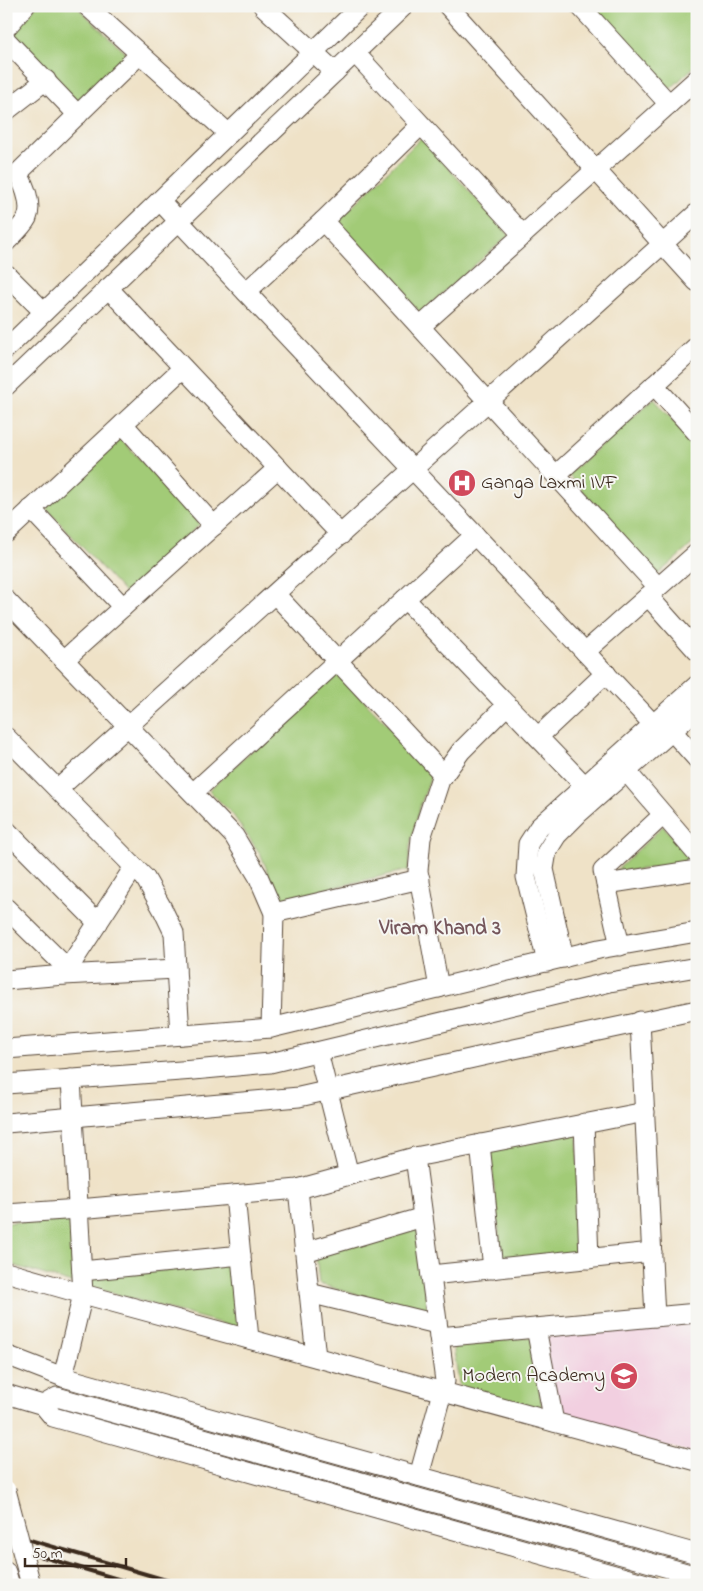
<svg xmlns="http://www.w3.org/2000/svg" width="703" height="1591" viewBox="0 0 703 1591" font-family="'Indie Flower',sans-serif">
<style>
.built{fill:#f2cfe0}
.green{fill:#a2cb77;stroke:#6e7a4a}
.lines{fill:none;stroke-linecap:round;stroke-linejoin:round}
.minor-casing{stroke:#564637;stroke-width:21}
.minor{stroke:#fff;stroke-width:19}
.rail{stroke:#3b2a1e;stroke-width:4}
.minor-bridge-casing{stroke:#564637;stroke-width:21;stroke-linecap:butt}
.minor-bridge{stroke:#fff;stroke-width:19}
.labels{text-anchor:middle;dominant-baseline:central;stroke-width:4;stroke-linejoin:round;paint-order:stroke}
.poi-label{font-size:20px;fill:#3b2a1e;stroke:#f6f6f2;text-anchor:start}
.neighbourhood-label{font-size:21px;font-weight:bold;fill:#75565b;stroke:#f6f6f2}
</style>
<rect width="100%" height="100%" fill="#f6f6f2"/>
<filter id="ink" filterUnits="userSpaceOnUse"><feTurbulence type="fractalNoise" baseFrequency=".02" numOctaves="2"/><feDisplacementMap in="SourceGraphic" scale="10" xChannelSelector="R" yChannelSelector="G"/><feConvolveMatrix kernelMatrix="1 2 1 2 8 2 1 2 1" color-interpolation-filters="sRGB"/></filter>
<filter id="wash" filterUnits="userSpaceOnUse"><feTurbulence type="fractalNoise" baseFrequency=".0096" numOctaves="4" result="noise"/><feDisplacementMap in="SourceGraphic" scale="20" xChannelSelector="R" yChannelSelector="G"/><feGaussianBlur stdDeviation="1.12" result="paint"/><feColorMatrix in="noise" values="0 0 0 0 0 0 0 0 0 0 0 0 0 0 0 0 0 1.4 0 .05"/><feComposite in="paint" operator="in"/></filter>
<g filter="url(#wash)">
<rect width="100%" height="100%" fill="#efe2c7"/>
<polygon class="built" points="697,1319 697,1454 557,1417 544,1336"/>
<g class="green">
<polygon points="36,6 76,6 130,57 78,105 9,34"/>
<polygon points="593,6 697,6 697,64 670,89"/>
<polygon points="421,138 509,235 420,313 338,221"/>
<polygon points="654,399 697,447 697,540 657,575 568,474"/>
<polygon points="121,439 200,524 125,593 46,508"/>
<polygon points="337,673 433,771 420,806 410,845 408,870 279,900 261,855 233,815 209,790"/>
<polygon points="663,826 697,863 615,872"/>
<polygon points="577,1132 581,1252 502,1260 490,1149"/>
<polygon points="73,1218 75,1284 6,1263 6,1223"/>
<polygon points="418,1226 428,1314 319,1284 316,1254"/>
<polygon points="235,1264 242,1329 90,1287 89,1277"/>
<polygon points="533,1337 542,1409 460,1389 453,1345"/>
</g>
</g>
<g filter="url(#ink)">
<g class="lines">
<defs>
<g id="minor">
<polyline points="87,6 229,134"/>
<polyline points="263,6 335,72"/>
<polyline points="448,6 697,282"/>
<polyline points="580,6 669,104"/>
<polyline points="6,28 25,6"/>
<polyline points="6,40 78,115"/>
<polyline points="355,53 523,235"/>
<polyline points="6,111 46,80"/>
<polyline points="160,201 653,724 672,731 697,759"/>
<polyline points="323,221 658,587"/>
<path d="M6,242C13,235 23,226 27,218C33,204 24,185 18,173L140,54"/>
<polyline points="6,274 44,312"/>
<polyline points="108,288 341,535"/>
<polyline points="246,292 323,221 421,125"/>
<polyline points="420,327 697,79"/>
<polyline points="6,349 361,6"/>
<polyline points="654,385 697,433"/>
<polyline points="6,386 404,6"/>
<polyline points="123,424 214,526"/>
<polyline points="556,475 697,346"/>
<polyline points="31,509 123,607"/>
<polyline points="6,533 183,368"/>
<polyline points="275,594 444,775"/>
<polyline points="648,596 697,651"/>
<polyline points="405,599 584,785"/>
<polyline points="6,600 234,836 258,876 274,913 271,1028"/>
<polyline points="585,652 697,553"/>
<polyline points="64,660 278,468"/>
<polyline points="6,737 145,878 162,908 174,933 180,1035"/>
<polyline points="538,737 606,673"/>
<polyline points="626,771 697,854"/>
<polyline points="58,789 697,213"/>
<polyline points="193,793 475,535"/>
<polyline points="6,830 98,923"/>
<polyline points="606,884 697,870"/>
<polyline points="6,908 68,969"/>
<polyline points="274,913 420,879"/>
<polyline points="620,946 603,871 663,815"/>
<polyline points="564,958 544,869 547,851 557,835 578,814 697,709"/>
<polyline points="547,962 526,877 528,844 539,827 697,685"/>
<polyline points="64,975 134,867"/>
<polyline points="6,980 64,975 176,969"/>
<polyline points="439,988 418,871 421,838 440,780 461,751 507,705"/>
<polyline points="640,1021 655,1317"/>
<polyline points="6,1049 271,1028 599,949 697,932"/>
<polyline points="318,1052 349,1175"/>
<polyline points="6,1084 194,1070 270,1063 610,982 697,967"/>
<polyline points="6,1123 299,1097 514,1049 697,1010"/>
<polyline points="584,1123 589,1259"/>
<polyline points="480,1144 493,1269"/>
<polyline points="415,1157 445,1381 419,1476"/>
<polyline points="298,1189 316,1357"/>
<polyline points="235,1195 249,1339"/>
<polyline points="6,1214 79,1209 298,1189 415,1157 645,1112"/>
<polyline points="305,1252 423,1217"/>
<polyline points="82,1271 241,1255"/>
<polyline points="6,1272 83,1294 697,1461"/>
<polyline points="431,1275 652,1252"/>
<polyline points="309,1293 437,1324"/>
<polyline points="536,1328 554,1422"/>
<polyline points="439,1337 697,1313"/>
<polyline points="6,1355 63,1377 697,1554"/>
<polyline points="63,1377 83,1294 71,1079"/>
<polyline points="6,1394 43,1405 53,1417 650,1585"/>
<polyline points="43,1405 57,1397 697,1576"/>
<polyline points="6,1572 10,1585"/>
</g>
</defs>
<use href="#minor" class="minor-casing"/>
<use href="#minor" class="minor"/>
<g class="rail">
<polyline points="6,1533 183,1585"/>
<polyline points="6,1546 138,1585"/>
</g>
<defs>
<polyline id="minor-bridge" points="6,1490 31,1585"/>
</defs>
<use href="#minor-bridge" class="minor-bridge-casing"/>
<use href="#minor-bridge" class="minor-bridge"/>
</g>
</g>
<defs>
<symbol id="hospital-disc" viewBox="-11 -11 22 22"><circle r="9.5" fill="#d1495b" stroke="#f6f6f2"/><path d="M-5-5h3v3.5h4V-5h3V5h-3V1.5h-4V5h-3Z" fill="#fff"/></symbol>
<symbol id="school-disc" viewBox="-11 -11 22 22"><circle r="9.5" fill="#d1495b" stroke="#f6f6f2"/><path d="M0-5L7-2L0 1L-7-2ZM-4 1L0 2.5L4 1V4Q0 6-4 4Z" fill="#fff"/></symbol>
</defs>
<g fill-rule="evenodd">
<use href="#hospital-disc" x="446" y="467" width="32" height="32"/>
<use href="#school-disc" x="608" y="1360" width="32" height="32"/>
</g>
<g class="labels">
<g class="poi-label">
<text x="481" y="483">Ganga Laxmi IVF</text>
<text x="605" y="1376" text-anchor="end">Modern Academy</text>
</g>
<g class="neighbourhood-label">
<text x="440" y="929">Viram Khand 3</text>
</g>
</g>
<rect width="703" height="1591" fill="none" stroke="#f6f6f2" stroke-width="25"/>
<path d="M25 1558v8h101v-8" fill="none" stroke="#3b2a1e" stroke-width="2.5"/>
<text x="32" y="1558" font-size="15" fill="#3b2a1e" stroke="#f6f6f2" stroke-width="4" paint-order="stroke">50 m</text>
</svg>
